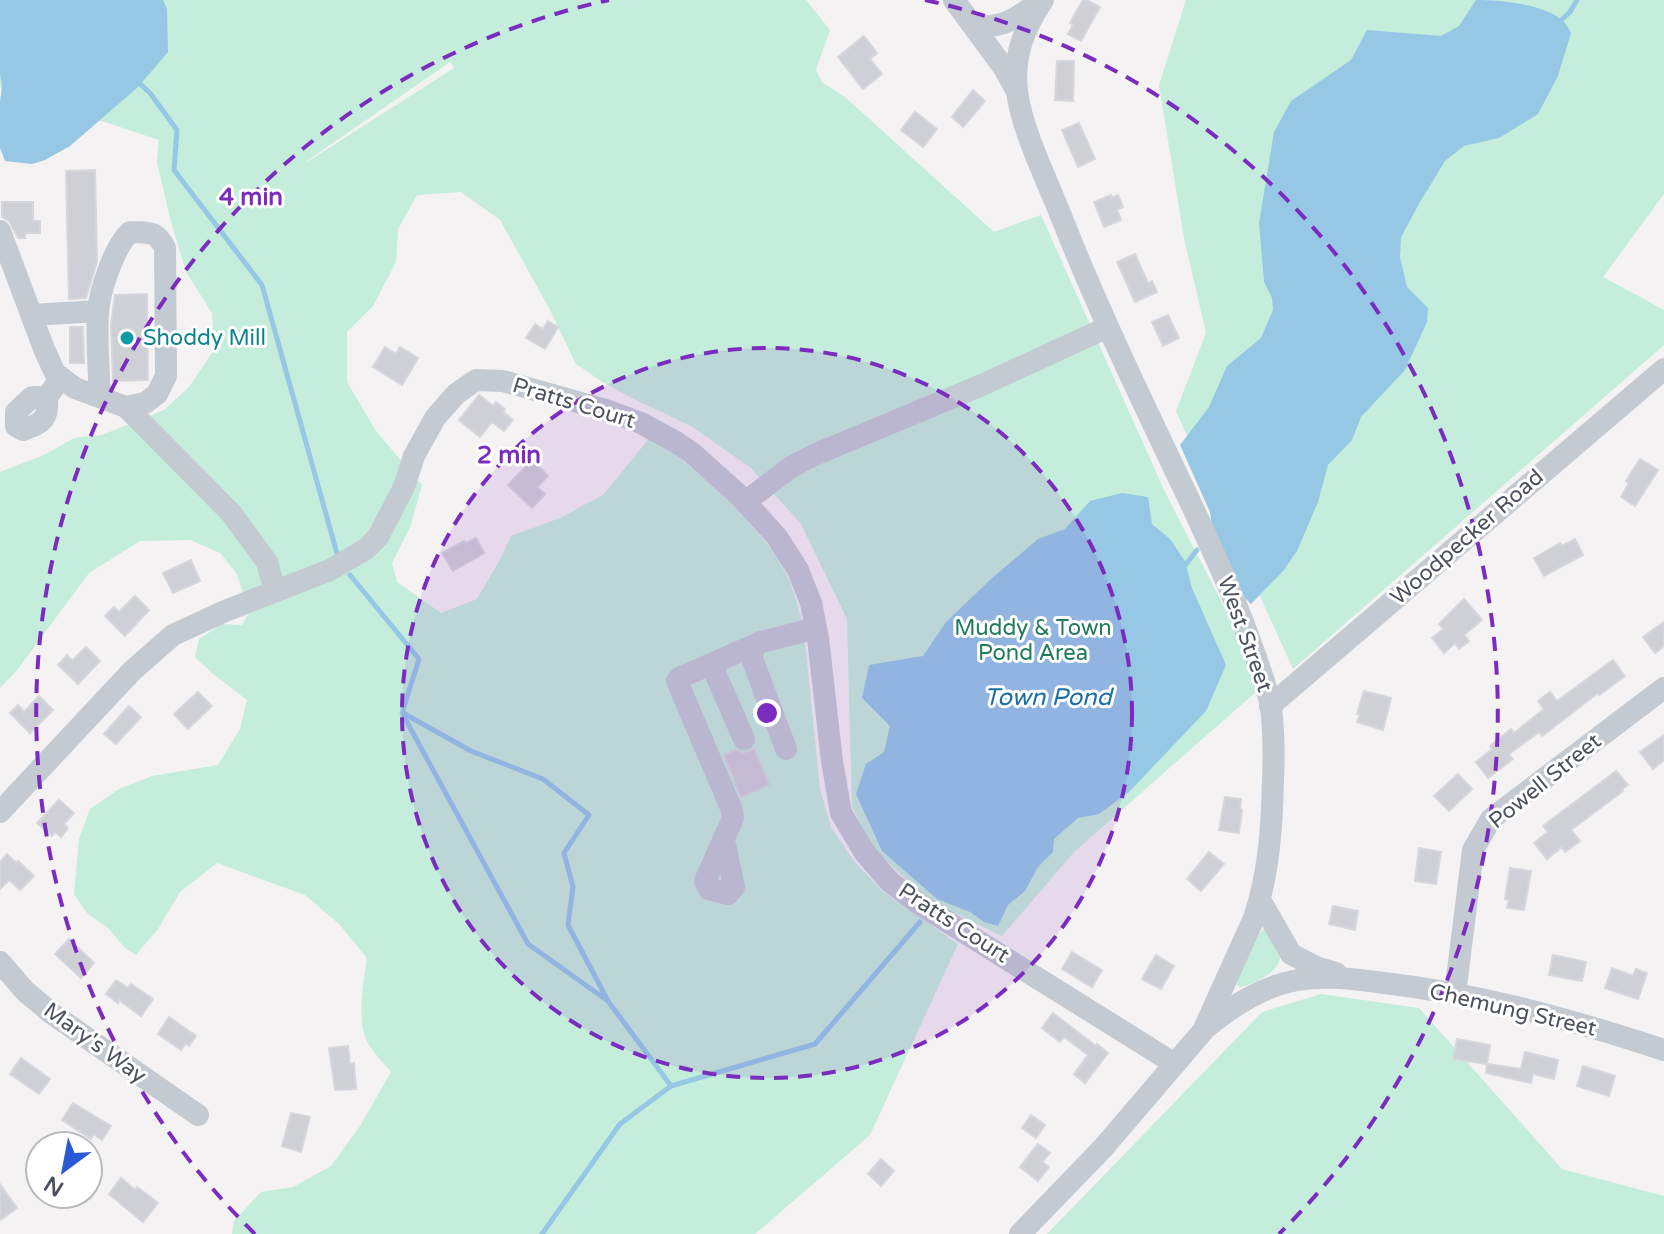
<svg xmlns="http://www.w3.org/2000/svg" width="1664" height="1234" viewBox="0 0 1664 1234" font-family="'Varela Round',sans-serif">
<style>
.green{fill:#c5eddb;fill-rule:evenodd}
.water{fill:#96c8e6}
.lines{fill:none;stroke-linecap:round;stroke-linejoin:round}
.stream{stroke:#96c8e6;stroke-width:5}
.building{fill:#cfd0d6;stroke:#d6d7dc;stroke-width:2}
.minor{stroke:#c4cad2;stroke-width:22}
.ring{fill:none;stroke:#7b2cbf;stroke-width:4;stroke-dasharray:14 10}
.culture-dot{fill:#0f9aa8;stroke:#fff;stroke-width:3}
.labels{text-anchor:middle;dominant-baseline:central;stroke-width:6;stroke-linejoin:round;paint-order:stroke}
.culture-label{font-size:22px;fill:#0d838f;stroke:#fff;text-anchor:start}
.street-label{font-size:22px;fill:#4b525e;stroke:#fff}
.park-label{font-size:22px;fill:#207b5c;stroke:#fff}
.water-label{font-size:24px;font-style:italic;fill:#196fa3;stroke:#fff}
.centre{fill:#7b2cbf;stroke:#fff;stroke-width:4}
.ring-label{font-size:24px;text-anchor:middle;font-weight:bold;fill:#7b2cbf;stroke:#fff;stroke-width:6;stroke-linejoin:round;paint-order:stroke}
</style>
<rect width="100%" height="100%" fill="#f4f2f2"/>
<g class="green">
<path d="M0,0H806L830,30L816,70L822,82L845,97L994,232L1041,215L1165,492L1234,626L1257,691L1074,852L1002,936L936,904L915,888L873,848L852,807L847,619L801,524L751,468L691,426L638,401L604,383L576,364L549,308L500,220L461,192L417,195L398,229L396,262L373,306L347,332V382L376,431L422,485L411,525L392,563L397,582L441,613L477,599L502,556L511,536L560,518L603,495L652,435L732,502L773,551L790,581L803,623L820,789L831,827L854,861L882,891L958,944L870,1135L755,1234H232L234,1221L261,1192L293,1187L331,1166L360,1126L391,1072C383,1062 373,1053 367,1041C356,1020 364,981 367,958L339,924L305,895L217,863L180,892L158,929L136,955L125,948L108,928L87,913L74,894L79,839L90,809L119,789L152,776L218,765L240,729L247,700L212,673L195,657L199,639L222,624L242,625L249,613L237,574L220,553L190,540L140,541L89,573L18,669L0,688V472L44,455L74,438L102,435L164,410L189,387L214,350L212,313L186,272L170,218L157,162L159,140L0,87ZM450,62L454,68L307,162V161Z"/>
<polygon points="1186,0 1664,0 1664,194 1603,277 1664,310 1664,345 1293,669 1176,411 1206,333 1184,238 1159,85"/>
<path d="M1264,929L1268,931C1271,938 1279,948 1280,955C1282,972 1252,985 1240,987L1237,985L1238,978L1258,934Z"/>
<polygon points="1321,994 1419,1008 1562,1169 1664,1196 1664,1234 1047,1234 1262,1012"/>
</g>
<g class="water">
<polygon points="0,0 163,0 167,9 168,52 138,87 70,146 45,160 32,164 5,161 0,148 0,102 2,86 0,73"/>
<path d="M1476,0C1501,0 1546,4 1564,22C1567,25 1569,29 1571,33L1558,76L1538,114L1499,138L1464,146L1445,161L1420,202L1401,237L1400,257L1407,287L1428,308L1427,322L1405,370L1361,417L1352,440L1328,465L1318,502L1297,551L1284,570L1251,604L1239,592L1214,542L1210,512L1180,445L1209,407L1227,366L1261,338L1273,310L1272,298L1264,282L1259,223L1274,132L1291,101L1351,60L1367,30L1441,36L1459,26Z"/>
<polygon points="1122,493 1148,497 1152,524 1170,539 1185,561 1192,588 1226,665 1206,711 1129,792 1099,814 1078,818 1054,839 1053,852 1038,867 1025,891 1008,905 998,926 984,922 970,912 937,899 882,851 856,794 866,764 884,752 890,726 862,698 869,665 923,656 946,622 991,579 1038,539 1065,529 1090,501"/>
</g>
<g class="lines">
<g class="stream">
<polyline points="1557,24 1570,12 1577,0"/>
<polyline points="138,82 150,93 177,130 174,170 262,285 338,557"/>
<polyline points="1183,568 1197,550"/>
<polyline points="350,575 419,659 402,713 528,944 608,1001 671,1086"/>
<polyline points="403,713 471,751 543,779 589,815 564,853 573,887 568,925 607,999"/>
<polyline points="542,1234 620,1124 671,1086 815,1044 920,922"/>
</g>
</g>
<g class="building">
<polygon points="1083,0 1087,0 1100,7 1081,41 1068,34 1073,25 1070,23"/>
<polygon points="864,36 877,53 870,59 882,74 863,89 838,57"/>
<polygon points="1057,61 1074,61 1073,101 1055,100"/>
<polygon points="973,90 985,101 963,127 952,117"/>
<polygon points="915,112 937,129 923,147 901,130"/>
<polygon points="1079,123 1095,159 1078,167 1062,130"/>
<polygon points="95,170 97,261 86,298 69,299 66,171"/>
<polygon points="1111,195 1112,198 1118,195 1123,207 1117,210 1121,220 1104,227 1094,202"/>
<polygon points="2,202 33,202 33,221 40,221 40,233 25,233 25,238 18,238 9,221 2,217"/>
<polygon points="1135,254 1148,283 1152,281 1157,292 1135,302 1117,262"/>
<polygon points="147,294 148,380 113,381 111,325 115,295"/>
<polygon points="1168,315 1179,338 1163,346 1152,322"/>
<polygon points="548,321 558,327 545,349 526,338 535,324 543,329"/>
<polygon points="70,327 83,327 84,363 70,363"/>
<polygon points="385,347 396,354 400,347 418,358 402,385 373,367"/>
<polygon points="479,395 493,406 496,402 505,409 503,412 513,420 504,431 492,422 480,437 459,420"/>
<polygon points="1640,459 1658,470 1635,506 1621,497 1629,483 1626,481"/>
<polygon points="532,460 548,476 537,487 545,494 532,508 508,485"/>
<polygon points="476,538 484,553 453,571 442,553 464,541 466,543"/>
<polygon points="1575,539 1583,555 1544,576 1534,558 1560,543 1562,546"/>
<polygon points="191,560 200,581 173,593 163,573"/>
<polygon points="135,596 149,610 125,636 105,616 114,607 119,612"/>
<polygon points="1464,599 1482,620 1464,635 1469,641 1459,649 1455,643 1444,653 1432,638 1443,629 1439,624"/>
<polygon points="1664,622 1664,646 1655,653 1643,637"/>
<polygon points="86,647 100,661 78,684 58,665 67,655 72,661"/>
<polygon points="1613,660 1625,676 1599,695 1598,693 1542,736 1539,732 1509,754 1513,759 1488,778 1476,762 1492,749 1490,746 1511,729 1514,733 1544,709 1538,701 1550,692 1557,701"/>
<polygon points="1364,691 1391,698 1383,730 1357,722 1360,714 1357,714"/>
<polygon points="198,692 212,706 188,729 174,714"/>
<polygon points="39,696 53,710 30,733 10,713 18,705 24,712"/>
<polygon points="129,706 141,717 116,744 104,734"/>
<polygon points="1664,735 1664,760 1653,769 1640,752"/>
<polygon points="754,749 769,785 741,797 724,755 736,750 743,753"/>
<polygon points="1616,771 1628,785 1622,789 1623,791 1571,830 1580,841 1565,852 1562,847 1547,859 1534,843 1548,832 1543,826"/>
<polygon points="1458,774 1472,789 1449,811 1434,796"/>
<polygon points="1225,797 1241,799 1240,809 1242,810 1239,833 1219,830"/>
<polygon points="59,800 74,813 64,824 68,828 61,837 55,832 52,836 37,823"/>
<polygon points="1419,848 1441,852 1436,884 1415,881"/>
<polygon points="1209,852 1224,864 1201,891 1187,879"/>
<polygon points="7,854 16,863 18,861 34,876 20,890 9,880 0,889 0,862"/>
<polygon points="1510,868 1531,871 1524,910 1507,908 1509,900 1505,899"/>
<polygon points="1333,906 1358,911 1355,930 1329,924"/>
<polygon points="69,939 94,963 81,978 55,954"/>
<polygon points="1072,952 1102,970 1092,987 1062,969"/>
<polygon points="1156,955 1174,966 1161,989 1142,979"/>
<polygon points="1553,955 1586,962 1582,981 1549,975"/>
<polygon points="1612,968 1633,976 1636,969 1647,973 1638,999 1605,988"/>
<polygon points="116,980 128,988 131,984 153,999 141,1016 119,1000 118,1003 106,994"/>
<polygon points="1053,1013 1096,1046 1097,1044 1108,1053 1085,1083 1074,1074 1088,1055 1064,1037 1060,1042 1042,1028"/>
<polygon points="169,1017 196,1036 189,1046 186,1043 181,1050 158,1034"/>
<polygon points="1457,1039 1490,1045 1487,1064 1453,1059"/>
<polygon points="348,1046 350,1064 354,1063 356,1089 335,1090 329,1048"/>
<polygon points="1525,1052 1558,1060 1554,1079 1533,1074 1531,1083 1486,1073 1487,1064 1521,1069"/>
<polygon points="21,1058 50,1079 39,1094 10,1074"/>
<polygon points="1583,1066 1615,1076 1609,1096 1577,1086"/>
<polygon points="73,1103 111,1126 102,1140 94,1134 91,1139 62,1120"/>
<polygon points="291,1113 310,1117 301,1152 282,1146"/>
<polygon points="1031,1115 1045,1125 1036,1138 1022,1128"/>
<polygon points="1038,1144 1050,1153 1042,1162 1049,1167 1038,1181 1020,1167"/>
<polygon points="881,1159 894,1171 881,1186 868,1174"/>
<polygon points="121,1178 135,1190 137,1187 158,1203 143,1222 109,1194"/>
<polygon points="0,1184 17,1208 0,1220"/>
</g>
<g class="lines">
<g class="minor">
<polyline points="954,0 1004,68 1015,88"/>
<path d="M974,26C999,29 1018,19 1036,3"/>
<path d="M0,231L44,349L55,373L75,388L126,407L145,403L157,394L166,376L165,248C156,230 149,233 130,232C114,247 99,292 98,314C96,341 99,369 100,397"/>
<polyline points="32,315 98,311"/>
<path d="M47,397H32L16,412V426L23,430C43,423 49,419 47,397L61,378"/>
<polyline points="126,407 231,513 267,562 275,591"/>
<polyline points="745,502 791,467 814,455 982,385 1108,327"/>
<polyline points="711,664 744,739"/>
<polyline points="1270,706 1664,369"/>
<path d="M786,749L753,661C751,652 754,647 761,642L816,628"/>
<polyline points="0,812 132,671 173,635 225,611 330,570 366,549 378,537 404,487 414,456 435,418 456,394 476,380 503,381 606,410 641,423 676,442 692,453 740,496 777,537 798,570 811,603 818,638 832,761 841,813 865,853 890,882 922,906 1175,1064"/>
<polyline points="724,840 734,887 728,894 709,889 705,881 733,818 731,808 677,681 679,678 761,642"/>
<polyline points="1260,900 1291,954 1316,967 1336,973"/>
<polyline points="0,962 25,991 51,1013 198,1115"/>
<polyline points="1455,994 1473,850 1491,819 1664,688"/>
<path d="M1207,1027C1234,1005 1263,986 1298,980C1326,975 1356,979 1384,983C1480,994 1573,1020 1664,1050"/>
<path d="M1020,1234L1103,1148L1203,1031L1254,918C1269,873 1272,827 1273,780C1274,756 1274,732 1271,708C1268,690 1261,672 1255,655C1238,605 1216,558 1194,510C1147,411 1099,313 1059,211C1045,176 1021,127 1017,91C1013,56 1024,28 1043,0"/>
</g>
</g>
<circle cx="767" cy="713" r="365" fill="#7b2cbf" fill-opacity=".12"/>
<g class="ring">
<circle cx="767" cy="713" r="365"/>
<path d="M255 1234A730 730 0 0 1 609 0M925 0A730 730 0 0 1 1279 1234"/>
</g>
<circle class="culture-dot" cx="127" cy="338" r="8"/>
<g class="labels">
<g class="culture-label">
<text x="143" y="338">Shoddy Mill</text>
</g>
<g class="street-label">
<text transform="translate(574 403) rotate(17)">Pratts Court</text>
<text transform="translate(1467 537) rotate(-41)">Woodpecker Road</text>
<text transform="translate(1245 634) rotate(70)">West Street</text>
<text transform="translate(1545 781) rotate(-39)">Powell Street</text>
<text transform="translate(954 923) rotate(33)">Pratts Court</text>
<text transform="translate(1513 1010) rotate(13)">Chemung Street</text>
<text transform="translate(95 1043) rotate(36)">Mary's Way</text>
</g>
<g class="park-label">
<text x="1033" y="628">Muddy &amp; Town<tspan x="1033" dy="25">Pond Area</tspan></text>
</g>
<g class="water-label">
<text x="1048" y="697">Town Pond</text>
</g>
</g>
<circle cx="767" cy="713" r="12" class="centre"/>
<g class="ring-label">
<text x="251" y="205">4 min</text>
<text x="509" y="463">2 min</text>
</g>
<g transform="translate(64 1170) rotate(212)"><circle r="38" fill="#ffffff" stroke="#b7babf" stroke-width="2"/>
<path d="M0-6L14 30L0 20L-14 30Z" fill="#2a59d6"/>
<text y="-12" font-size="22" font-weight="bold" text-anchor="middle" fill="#4b525e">N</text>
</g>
</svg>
